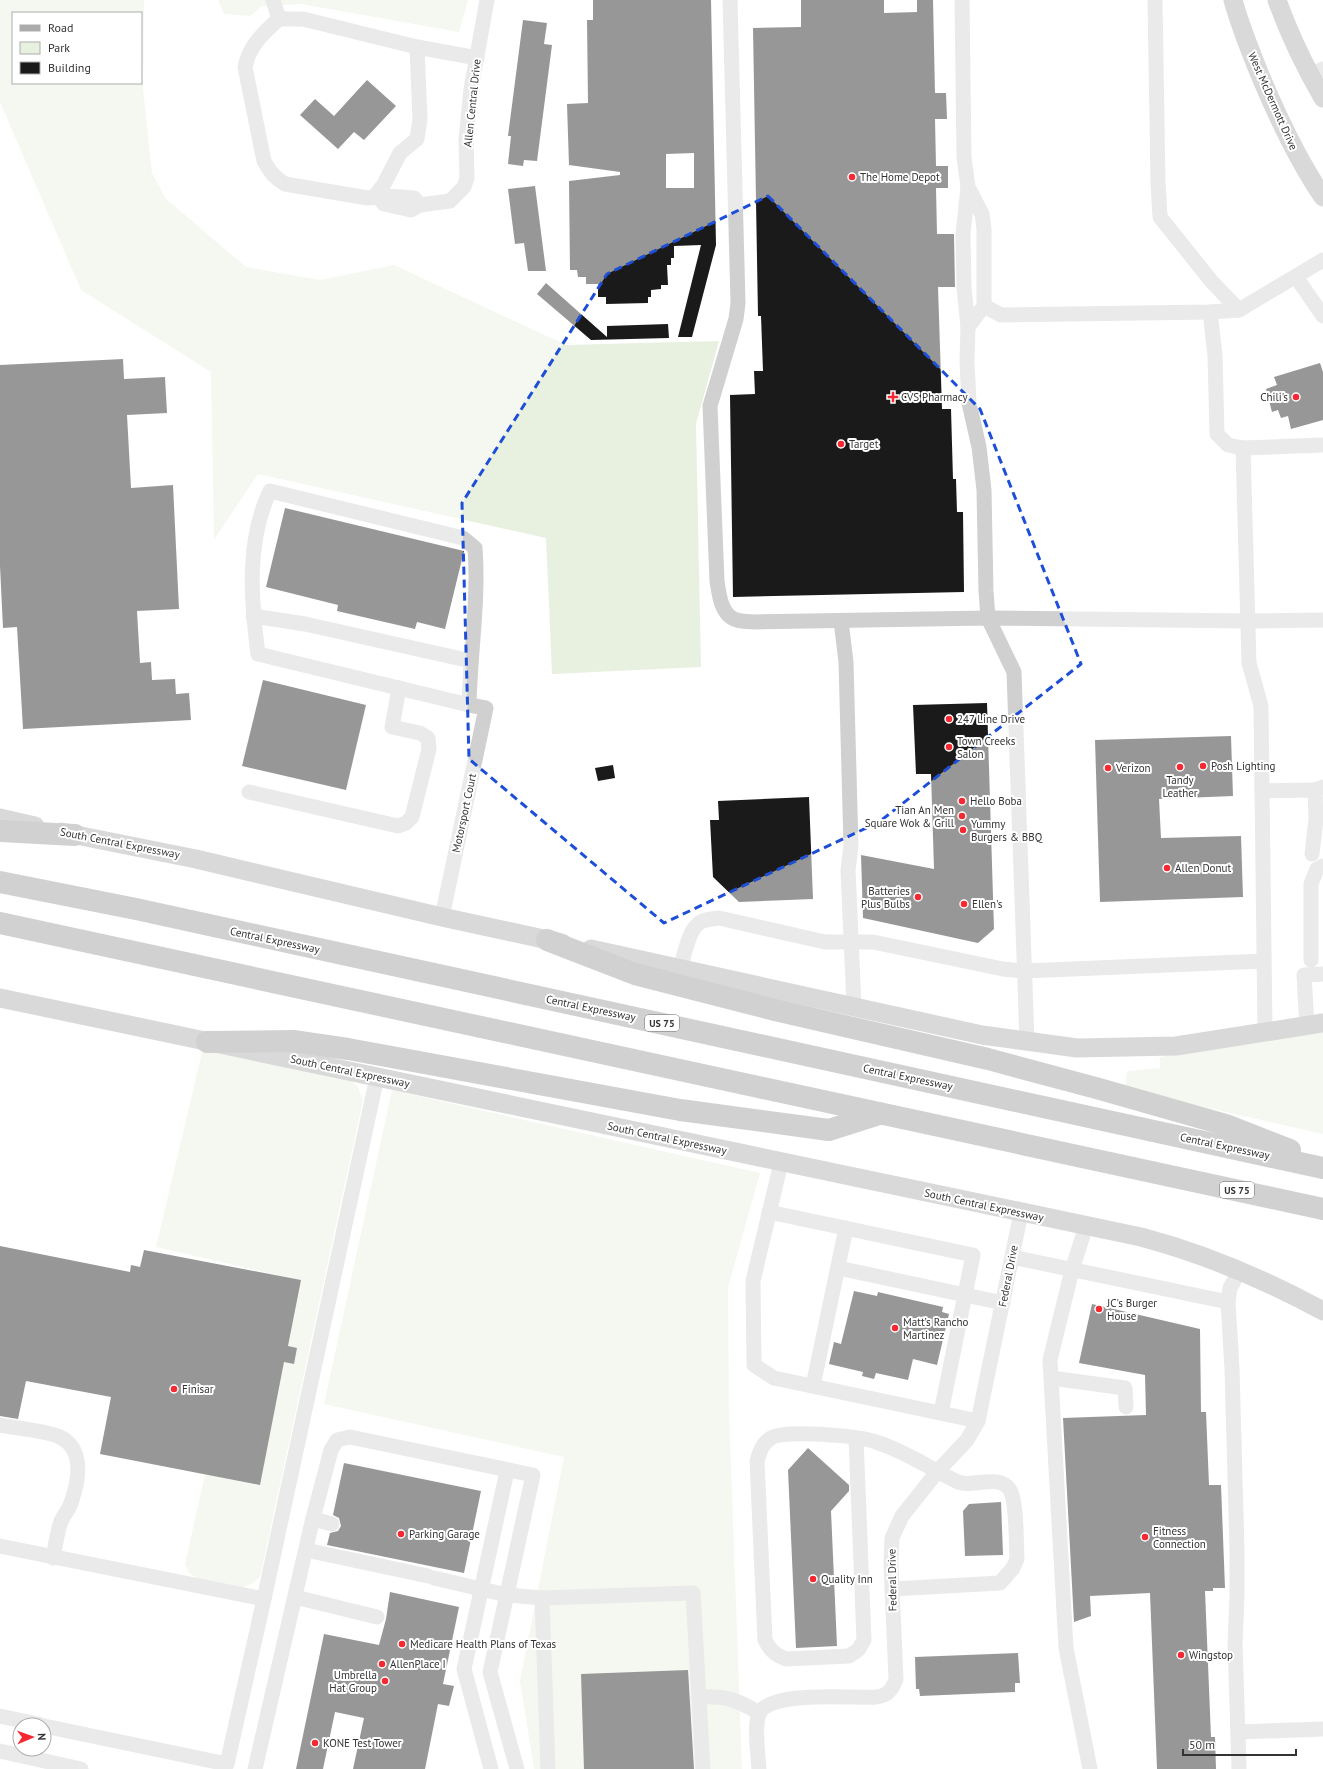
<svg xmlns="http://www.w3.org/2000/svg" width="1323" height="1769" viewBox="0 0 1323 1769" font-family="'PT Sans',sans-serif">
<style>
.green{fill:#e8f0e0;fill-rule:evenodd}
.building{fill:#1a1a1a;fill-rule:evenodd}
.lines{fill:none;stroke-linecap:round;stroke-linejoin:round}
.minor{stroke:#d0d0d0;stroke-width:15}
.major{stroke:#ababab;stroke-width:19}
.highway{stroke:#9a9a9a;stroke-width:22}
.marked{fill:none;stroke:#1d4ed8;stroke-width:3;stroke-dasharray:8 5;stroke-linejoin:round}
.poi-dot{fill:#f62832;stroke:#fff;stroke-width:1.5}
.labels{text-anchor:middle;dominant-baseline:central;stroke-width:4;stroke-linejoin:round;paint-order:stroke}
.shield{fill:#fff;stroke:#707070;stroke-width:1}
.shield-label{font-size:10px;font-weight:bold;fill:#333}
.street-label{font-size:11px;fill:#333;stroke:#fff}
.poi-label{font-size:11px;fill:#333;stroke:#fff;text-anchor:start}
</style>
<rect width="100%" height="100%" fill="#fff"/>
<g class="green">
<path d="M0,0H144L143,88L152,173L166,199L246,267L320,280L394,265L566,345L719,341L696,424L701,667L552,674L546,538L258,474L214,540L211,372L81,290L0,102ZM13,13H141V83H13Z"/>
<polygon points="218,0 468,0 459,32 301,4 262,6 250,16 224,14"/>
<polygon points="1323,1033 1323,1134 1125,1089 1127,1071 1160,1068 1160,1057 1292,1036"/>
<polygon points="203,1048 352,1081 358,1087 363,1100 260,1577 252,1584 242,1587 197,1579 189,1572 185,1564 206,1470 256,1481 299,1280 156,1247"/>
<polygon points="392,1090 760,1173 728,1288 729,1411 742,1769 534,1769 520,1681 564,1457 324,1404"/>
</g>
<g class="building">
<path d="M593,0H711L716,245L692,337H678L701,245L674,246V258H671V265H667L668,285H661V289L651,290V297H648V303L606,304V297H598V284H586V277H578L577,270H570L569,181L620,175V172L569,165L567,104L588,103L587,20H593ZM694,153V188H666V154Z"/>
<polygon points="801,0 884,0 884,13 917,12 917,0 933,0 935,93 946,93 947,119 935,119 936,166 948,166 948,188 936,188 937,234 954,234 955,287 938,287 942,409 951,409 953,479 956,479 957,512 963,512 964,592 733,597 730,395 755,394 754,371 763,371 761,316 758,316 753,28 801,27"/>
<polygon points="523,20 547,23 544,44 552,45 537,161 524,160 523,166 508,164 511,136 508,136"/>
<polygon points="367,80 396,106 364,140 354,132 338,149 300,115 315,99 334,116"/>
<polygon points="535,186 546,271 528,271 524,243 515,244 508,189"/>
<polygon points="546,283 607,337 607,326 668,324 669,338 591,340 537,294"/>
<polygon points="123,359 124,379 165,377 167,413 127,415 131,488 173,485 179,609 137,611 140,663 151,662 152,680 175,679 176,694 189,693 191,720 23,729 17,627 3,628 0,566 0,365"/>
<polygon points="1320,363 1323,372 1323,420 1291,429 1288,416 1281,418 1278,410 1272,412 1266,389 1277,385 1274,377"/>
<polygon points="285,508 464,551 445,629 417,622 415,629 337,611 338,605 266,587"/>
<polygon points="263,680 366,705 346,790 242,766"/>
<polygon points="987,703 994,929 978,943 863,918 861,855 934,869 931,774 916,774 913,705"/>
<polygon points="1231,736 1233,796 1159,799 1161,838 1241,836 1243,897 1100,902 1095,740"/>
<polygon points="613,765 615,778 598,781 595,768"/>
<polygon points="809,797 813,899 739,902 713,877 710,820 719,820 718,801"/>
<polygon points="0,1246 130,1272 131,1265 140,1267 144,1250 301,1280 288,1346 297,1348 294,1364 284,1362 260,1485 100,1454 111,1397 26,1381 18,1419 0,1416"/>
<polygon points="854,1291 877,1296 878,1292 943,1307 942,1312 949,1314 937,1365 913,1359 908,1380 876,1373 874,1379 862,1376 863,1372 829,1364 834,1342 841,1344"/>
<polygon points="1092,1304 1200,1329 1201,1412 1206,1412 1209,1485 1221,1485 1225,1588 1213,1588 1213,1591 1205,1591 1211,1737 1215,1737 1216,1769 1157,1769 1150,1593 1090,1596 1091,1616 1074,1622 1063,1418 1146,1415 1145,1375 1079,1363"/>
<polygon points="808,1448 849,1485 849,1491 831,1511 837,1646 796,1648 788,1470"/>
<polygon points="344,1463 481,1491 464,1573 327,1545 330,1533 338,1531 341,1526 339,1518 333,1515"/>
<polygon points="1001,1502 1003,1555 965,1556 963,1511 969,1504"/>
<polygon points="390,1592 459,1607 443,1684 454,1686 449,1706 438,1704 425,1769 353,1769 364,1718 335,1712 323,1769 296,1769 324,1634 379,1645 386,1619"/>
<polygon points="1018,1653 1020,1683 1015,1683 1015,1692 920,1696 919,1689 916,1689 915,1657"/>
<polygon points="688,1670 694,1769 584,1769 581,1674"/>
</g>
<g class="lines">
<g class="minor">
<path d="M273,0L279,19C264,32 249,46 245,67L264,161C270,172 275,178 285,184L368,198L374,197L384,184L400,153L417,139L420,119L417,47"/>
<path d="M730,0L738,303L736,319L710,406L717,581C719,594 721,616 737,620C742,622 748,621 753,622L988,618L1248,621L1323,620"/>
<polyline points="962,0 964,157 968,187 982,214 984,229 984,306 968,327 967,361 969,403 979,447 984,490 986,591 988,618 1014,672 1027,1042"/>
<polyline points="1155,0 1158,183 1160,217 1212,282 1239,310"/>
<polyline points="279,19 303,19 417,47 477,58"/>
<polyline points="1310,75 1323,69"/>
<polyline points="968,187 963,234 964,287 968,327"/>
<polyline points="374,197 380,199 384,204 411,210 420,205 450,201 464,187 467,178 466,139 471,89 487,0"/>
<polyline points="382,198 387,196 414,198 420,205"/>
<polyline points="1296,277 1323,316"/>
<polyline points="984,306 1001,315 1210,312 1239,310 1323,260"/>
<polyline points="1210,312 1215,355 1217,434 1228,445 1243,448 1323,445"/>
<polyline points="1243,448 1249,663 1261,706 1265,1032"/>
<polyline points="253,616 305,624 471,661"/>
<polyline points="841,621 846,662 851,846 848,870 854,1006"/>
<polyline points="1262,791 1315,790"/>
<polyline points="249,792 398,826 406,823 412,817 429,749 428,738 420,733 392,727 399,688"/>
<polyline points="1312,854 1316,819 1315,790 1323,787"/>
<path d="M442,917L486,708L469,705L258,654C251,600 246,541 270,491L463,538L475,548C479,601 470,652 469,705"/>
<polyline points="1311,960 1311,884 1317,869 1323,866"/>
<path d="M680,969C684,957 688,932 698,924C703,919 712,919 719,918L825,942H873L1003,969L1024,971L1264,961"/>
<polyline points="1307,1025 1304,975 1323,974"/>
<polyline points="781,1163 753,1281 754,1365 774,1378 978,1421"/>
<polyline points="769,1212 973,1255 941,1413"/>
<polyline points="1086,1226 1072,1270 1050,1360 1066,1648 1090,1769"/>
<polyline points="1012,1257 1228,1302"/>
<polyline points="838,1268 1003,1303"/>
<polyline points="1051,1378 1125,1388 1126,1407"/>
<polyline points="813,1386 846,1228"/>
<path d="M0,1425C15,1428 48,1431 60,1437C84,1449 79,1479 72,1500C70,1509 63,1515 60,1524C57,1535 55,1547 53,1558"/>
<path d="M856,1438L864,1640L858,1650L849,1656L786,1659C775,1655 770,1650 765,1640L757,1461C760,1451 762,1444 771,1438C784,1429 860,1436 876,1442C905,1451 931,1469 958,1482C972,1488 1000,1473 1010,1490C1017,1502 1016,1543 1017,1559L1013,1568L1000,1583L892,1589"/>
<polyline points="313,1519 332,1524"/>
<polyline points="0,1546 264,1599 377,1077"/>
<polyline points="306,1550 428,1576"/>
<polyline points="434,1578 507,1595 542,1598"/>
<polyline points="295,1597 377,1617"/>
<path d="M699,1697C725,1696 737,1699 759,1713"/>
<polyline points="0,1716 42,1725"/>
<polyline points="44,1726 227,1764 264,1599"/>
<polyline points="1238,1732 1323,1729"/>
<polyline points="0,1751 81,1769"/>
<polyline points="255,1769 312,1522 331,1450 337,1440 350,1437 533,1475 490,1672 517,1769"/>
<polyline points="491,1769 464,1669 507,1471"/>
<polyline points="548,1769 542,1598 693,1593 703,1769"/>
<path d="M759,1769C758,1755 754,1726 759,1714C768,1693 834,1697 853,1697C863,1697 878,1699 886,1694C892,1690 894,1685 896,1679L891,1564L892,1538L902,1516L937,1472L967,1440L978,1421L1021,1213"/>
<polyline points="1239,1769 1235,1643 1237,1597 1237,1550 1232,1369 1228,1302 1230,1288 1240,1270"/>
</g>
<g class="major">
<path d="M1233,0C1240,26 1250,50 1260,75C1278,118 1297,159 1323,197"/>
<path d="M1277,0C1289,34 1305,67 1323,98"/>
<polyline points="0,818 35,826"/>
<polyline points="61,832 196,859 442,917 562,943"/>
<polyline points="591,949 982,1035 1077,1048 1176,1046 1323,1023"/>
<path d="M0,998L1141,1237C1205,1254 1264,1279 1323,1311"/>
</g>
<g class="highway">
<polyline points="0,831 75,835"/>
<polyline points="0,882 136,909 1323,1168"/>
<polyline points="0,923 1323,1209"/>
<polyline points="547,940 635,974 775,1010 988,1059 1096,1088 1226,1125 1290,1150"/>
<polyline points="207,1042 293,1041 348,1049 680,1110 829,1130 879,1114"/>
</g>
</g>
<path d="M0 0H1323V1769H0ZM768,196L980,409L1081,664L879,822L664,923L469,759L462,503L607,274Z" fill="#fff" fill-opacity=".55" fill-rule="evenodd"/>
<path class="marked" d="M768,196L980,409L1081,664L879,822L664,923L469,759L462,503L607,274Z"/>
<g class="poi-dot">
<circle cx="852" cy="177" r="4"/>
<path d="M891 391h4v4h4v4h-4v4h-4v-4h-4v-4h4z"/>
<circle cx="1296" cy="397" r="4"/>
<circle cx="841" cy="444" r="4"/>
<circle cx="949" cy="719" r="4"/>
<circle cx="949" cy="747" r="4"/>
<circle cx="1203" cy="766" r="4"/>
<circle cx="1180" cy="767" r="4"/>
<circle cx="1108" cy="768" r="4"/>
<circle cx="962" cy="801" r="4"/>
<circle cx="962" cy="816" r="4"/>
<circle cx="963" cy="830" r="4"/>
<circle cx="1167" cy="868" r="4"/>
<circle cx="918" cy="897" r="4"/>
<circle cx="964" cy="904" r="4"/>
<circle cx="1099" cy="1309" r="4"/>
<circle cx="895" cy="1328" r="4"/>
<circle cx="174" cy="1389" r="4"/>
<circle cx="401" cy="1534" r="4"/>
<circle cx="1145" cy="1537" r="4"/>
<circle cx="813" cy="1579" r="4"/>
<circle cx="402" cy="1644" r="4"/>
<circle cx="1181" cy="1655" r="4"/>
<circle cx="382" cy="1664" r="4"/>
<circle cx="385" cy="1681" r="4"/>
<circle cx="315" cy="1743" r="4"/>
</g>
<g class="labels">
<g class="shield">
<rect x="645" y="1015" width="34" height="16" rx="3"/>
<rect x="1220" y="1182" width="34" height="16" rx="3"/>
</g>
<g class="shield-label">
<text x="662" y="1023">US 75</text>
<text x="1237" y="1190">US 75</text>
</g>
<g class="street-label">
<text transform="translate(1273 101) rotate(66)">West McDermott Drive</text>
<text transform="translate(472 103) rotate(-84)">Allen Central Drive</text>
<text transform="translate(464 813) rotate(-78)">Motorsport Court</text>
<text transform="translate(120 843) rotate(11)">South Central Expressway</text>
<text transform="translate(275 940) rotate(12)">Central Expressway</text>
<text transform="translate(591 1008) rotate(12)">Central Expressway</text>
<text transform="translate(350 1071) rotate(12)">South Central Expressway</text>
<text transform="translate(908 1077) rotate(12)">Central Expressway</text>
<text transform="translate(667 1138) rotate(12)">South Central Expressway</text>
<text transform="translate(1225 1146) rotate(12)">Central Expressway</text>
<text transform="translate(984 1205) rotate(12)">South Central Expressway</text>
<text transform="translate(1008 1276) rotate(-79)">Federal Drive</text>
<text transform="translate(892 1580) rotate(-91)">Federal Drive</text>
</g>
<g class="poi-label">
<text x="860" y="177">The Home Depot</text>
<text x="901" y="397">CVS Pharmacy</text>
<text x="1288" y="397" text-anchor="end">Chili's</text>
<text x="849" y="444">Target</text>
<text x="957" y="719">247 Line Drive</text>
<text x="957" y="741">Town Creeks<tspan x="957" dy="13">Salon</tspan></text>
<text x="1211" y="766">Posh Lighting</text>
<text x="1116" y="768">Verizon</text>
<text x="1180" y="780" text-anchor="middle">Tandy<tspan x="1180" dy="13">Leather</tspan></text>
<text x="970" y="801">Hello Boba</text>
<text x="954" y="810" text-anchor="end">Tian An Men<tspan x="954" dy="13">Square Wok &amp; Grill</tspan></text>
<text x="971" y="824">Yummy<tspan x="971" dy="13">Burgers &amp; BBQ</tspan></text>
<text x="1175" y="868">Allen Donut</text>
<text x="910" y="891" text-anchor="end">Batteries<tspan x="910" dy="13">Plus Bulbs</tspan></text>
<text x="972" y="904">Ellen's</text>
<text x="1107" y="1303">JC's Burger<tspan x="1107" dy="13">House</tspan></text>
<text x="903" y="1322">Matt’s Rancho<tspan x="903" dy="13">Martinez</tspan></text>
<text x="182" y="1389">Finisar</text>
<text x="1153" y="1531">Fitness<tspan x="1153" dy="13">Connection</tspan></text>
<text x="409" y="1534">Parking Garage</text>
<text x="821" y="1579">Quality Inn</text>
<text x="410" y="1644">Medicare Health Plans of Texas</text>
<text x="1189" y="1655">Wingstop</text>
<text x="390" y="1664">AllenPlace I</text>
<text x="377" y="1675" text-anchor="end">Umbrella<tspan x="377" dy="13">Hat Group</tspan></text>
<text x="323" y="1743">KONE Test Tower</text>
</g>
</g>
<rect x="12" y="12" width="130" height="72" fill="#ffffff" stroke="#adadad"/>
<rect x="20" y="25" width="20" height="6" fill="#ababab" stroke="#adadad"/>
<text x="48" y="32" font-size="12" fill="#333333">Road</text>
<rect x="20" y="42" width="20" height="12" fill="#e8f0e0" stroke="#adadad"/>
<text x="48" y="52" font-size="12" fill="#333333">Park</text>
<rect x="20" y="62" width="20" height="12" fill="#1a1a1a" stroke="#adadad"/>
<text x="48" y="72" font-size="12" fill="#333333">Building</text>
<g transform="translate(32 1737) rotate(88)"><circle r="19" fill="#ffffff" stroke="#adadad"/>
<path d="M0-3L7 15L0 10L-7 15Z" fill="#f62832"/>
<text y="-6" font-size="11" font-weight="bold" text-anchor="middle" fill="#333333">N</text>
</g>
<path d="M1183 1749v6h113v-6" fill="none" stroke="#333333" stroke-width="2"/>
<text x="1189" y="1749" font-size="12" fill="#333333" stroke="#ffffff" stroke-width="3" paint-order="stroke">50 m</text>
</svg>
